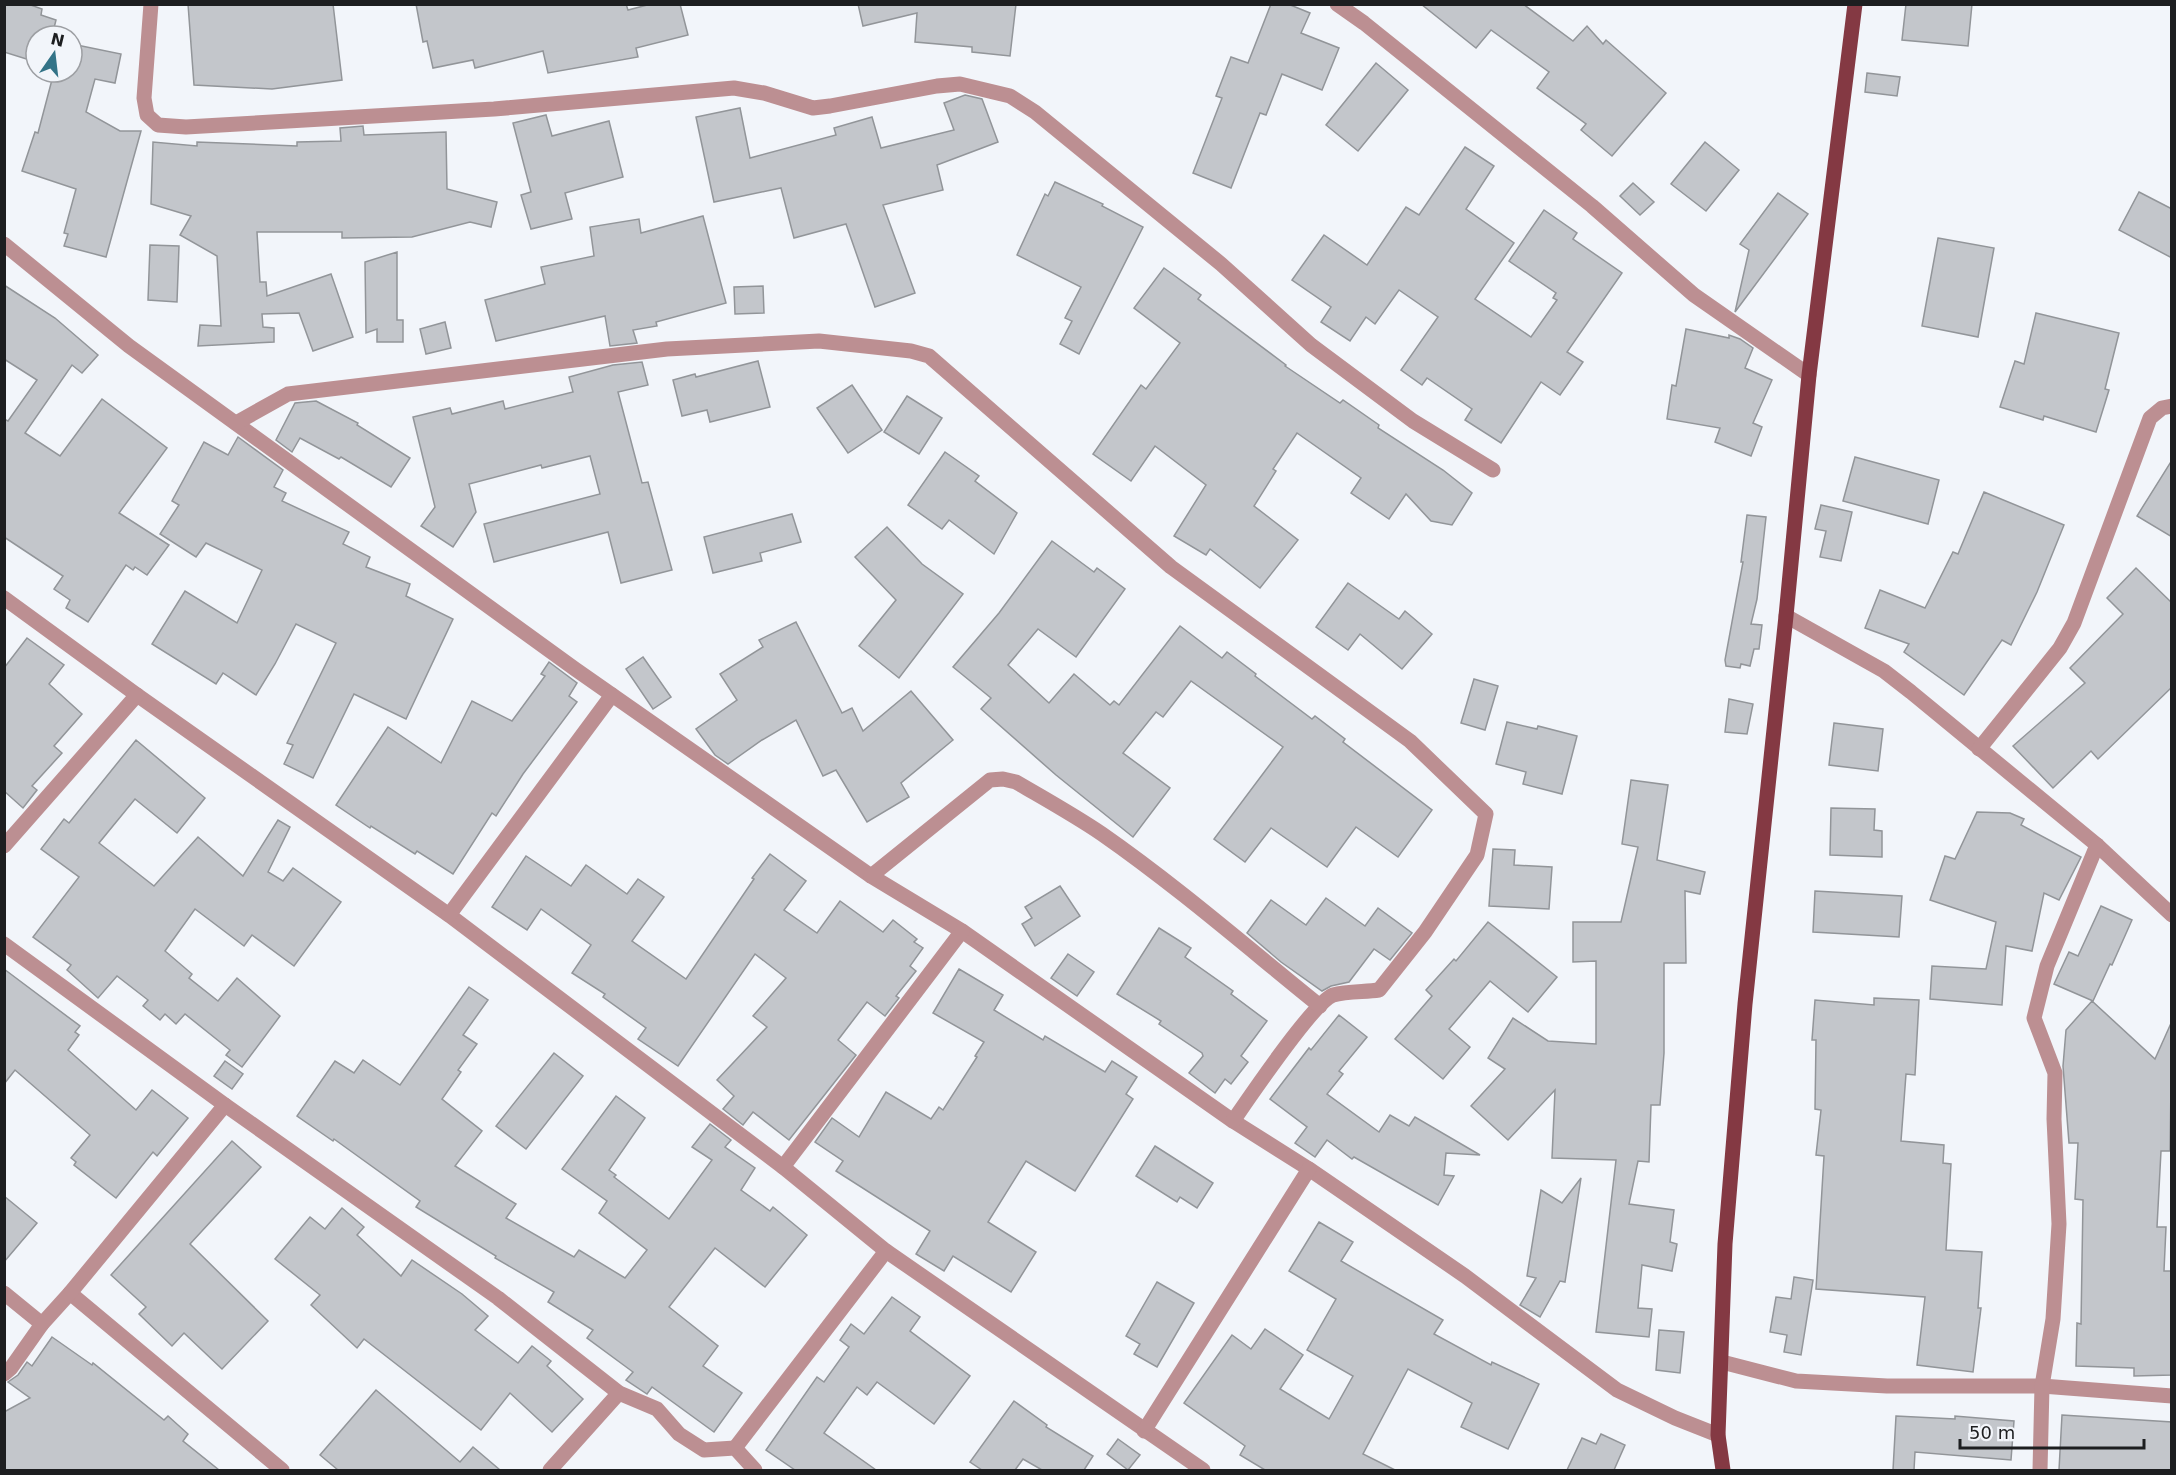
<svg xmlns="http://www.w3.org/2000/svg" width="2176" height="1475" viewBox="0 0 2176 1475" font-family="'DejaVu Sans',sans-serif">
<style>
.building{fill:#c3c6cb;stroke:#929599;stroke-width:1.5}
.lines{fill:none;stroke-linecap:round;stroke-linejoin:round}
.minor{stroke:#bc8f92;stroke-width:15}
.major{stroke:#843943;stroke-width:15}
</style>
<rect width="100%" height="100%" fill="#f2f5fa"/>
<g class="building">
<polygon points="4,4 28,4 42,9 41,15 56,20 52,36 36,36 36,62 4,52"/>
<polygon points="188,4 333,4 342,80 272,89 194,85"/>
<polygon points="416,4 626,4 628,10 651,4 680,4 688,35 636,48 638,57 548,73 543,51 475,68 473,60 433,68 427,41 423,42"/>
<polygon points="858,4 1016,4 1010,56 972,52 972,47 915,42 917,13 863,26"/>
<polygon points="1271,4 1288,4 1310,13 1301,33 1339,48 1322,90 1282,74 1266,115 1260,113 1231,188 1193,173 1222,98 1216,96 1231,57 1248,63"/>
<polygon points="1421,4 1523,4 1573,41 1587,26 1603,44 1606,40 1666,93 1612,156 1581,130 1586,124 1537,88 1549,72 1491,30 1476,48"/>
<polygon points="1906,4 1972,4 1968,46 1902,40"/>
<polygon points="72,44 121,54 115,83 95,79 86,112 120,131 141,131 106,257 64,246 68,234 64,233 76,189 22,171 35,132 38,133 54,72 72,72"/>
<polygon points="1376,63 1408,90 1358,151 1326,125"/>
<polygon points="1867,73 1900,77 1897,96 1865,92"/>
<polygon points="965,95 982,99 998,142 937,165 943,190 883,205 915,293 875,307 846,224 794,238 781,188 714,202 696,117 740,108 750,158 836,135 834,128 872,117 881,148 954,130 944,103"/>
<polygon points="546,115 552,136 609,121 623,177 565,193 572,219 531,229 521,195 531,192 513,123"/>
<polygon points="363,126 364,135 446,132 447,189 497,202 491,227 470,222 412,237 342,238 342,232 257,232 260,282 266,282 267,296 331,274 353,337 313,351 299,313 262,314 263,327 274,328 274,342 198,346 200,325 221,326 217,256 180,235 191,216 151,204 153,142 197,146 197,142 297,146 297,142 341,141 340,128"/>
<polygon points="1705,142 1739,170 1706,211 1671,184"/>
<polygon points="1465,147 1494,166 1466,209 1514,243 1475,299 1531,337 1557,300 1553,298 1556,293 1509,261 1544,210 1577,233 1573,239 1622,273 1567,352 1583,362 1560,395 1541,382 1501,443 1465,420 1472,409 1427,378 1422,385 1401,370 1438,317 1399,290 1375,324 1366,317 1350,341 1321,322 1331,307 1292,280 1324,235 1367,265 1406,207 1419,215"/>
<polygon points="1055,182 1103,204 1102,206 1143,227 1079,354 1060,344 1072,321 1065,318 1081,287 1017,255 1045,194 1048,196"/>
<polygon points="1633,183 1654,202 1640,215 1620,196"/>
<polygon points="2139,192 2172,209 2172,258 2119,230"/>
<polygon points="1778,193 1808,214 1735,312 1749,250 1740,244"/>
<polygon points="703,216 726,303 656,322 657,326 633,330 637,343 610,346 605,316 496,341 485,300 545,284 541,267 594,256 590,227 639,219 641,233"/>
<polygon points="1938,238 1994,248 1978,337 1922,326"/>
<polygon points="150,245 179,246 177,302 148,300"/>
<polygon points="397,252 397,320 403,320 403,342 377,342 377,329 366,333 365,262"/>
<polygon points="1164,268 1201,295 1198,299 1286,365 1285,366 1340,403 1343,400 1379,425 1378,428 1443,470 1472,493 1452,525 1431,521 1406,494 1389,519 1351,493 1361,478 1297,433 1273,469 1276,471 1254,506 1298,540 1260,588 1210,549 1206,555 1174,536 1206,485 1155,446 1131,481 1093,454 1141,385 1146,389 1180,343 1134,308"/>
<polygon points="4,285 55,318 98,355 82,373 72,365 25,433 60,456 102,399 167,448 119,513 169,545 147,575 135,567 133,570 126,565 88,622 66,608 70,600 54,589 63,576 4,537 4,419 8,421 37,380 4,359"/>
<polygon points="763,286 764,313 735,314 734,287"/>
<polygon points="2036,313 2119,333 2105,389 2109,390 2096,432 2044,416 2043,420 2000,407 2015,361 2024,364"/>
<polygon points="445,322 451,348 426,354 420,329"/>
<polygon points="1686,329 1729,338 1729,335 1740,339 1753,348 1745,368 1772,380 1753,423 1762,427 1751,456 1715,442 1720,428 1667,419 1672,385 1676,386"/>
<polygon points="758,361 770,407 710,422 707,410 682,416 673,380 695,374 696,377"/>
<polygon points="642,362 648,385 618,392 642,483 648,482 672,570 621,583 608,532 494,562 484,524 600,494 590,456 542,468 541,465 469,484 476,512 453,547 421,526 435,507 413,417 450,408 452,414 503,401 505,409 573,392 569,377 613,365"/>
<polygon points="852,385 882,430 848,453 817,408"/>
<polygon points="907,396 942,418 919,454 884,432"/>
<polygon points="316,401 358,423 357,425 410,458 391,487 341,457 339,459 300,438 292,452 276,440 295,403"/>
<polygon points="238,437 283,470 274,487 286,493 282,501 349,532 343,544 370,557 366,567 410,584 406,596 453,619 406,719 354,694 313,778 284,764 293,745 287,743 336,643 296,624 275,664 256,695 223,673 216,684 152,644 185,591 237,623 262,570 206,543 196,557 160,534 179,505 172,501 204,442 228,455"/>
<polygon points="945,452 979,476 975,481 1017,513 994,554 949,520 942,529 908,505"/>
<polygon points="1855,457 1939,480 1928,524 1843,501"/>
<polygon points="2172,460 2172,537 2137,516"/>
<polygon points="1984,492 2064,525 2037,592 2011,645 2002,640 1964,695 1904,652 1909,644 1865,628 1880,590 1925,608 1953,552 1958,554"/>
<polygon points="1821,505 1852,512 1841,561 1820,557 1826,531 1815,529"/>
<polygon points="792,514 801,542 760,553 762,561 713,573 704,537"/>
<polygon points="1747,515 1766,517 1757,599 1751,624 1762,625 1759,649 1754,649 1750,666 1741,664 1740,668 1726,666 1725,660 1743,562 1741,562"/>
<polygon points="887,527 922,564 963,594 899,678 859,646 896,600 855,557"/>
<polygon points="1052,541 1094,572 1097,568 1125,589 1076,657 1038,629 1008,665 1049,703 1074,674 1110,705 1114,701 1119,705 1180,626 1222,658 1227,652 1256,674 1255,676 1312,719 1315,716 1345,739 1343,742 1432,810 1398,857 1356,827 1327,867 1271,828 1245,862 1214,839 1283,747 1191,681 1163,717 1156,712 1123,753 1170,788 1133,837 1056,775 981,709 991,698 953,667 999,613"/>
<polygon points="2136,568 2172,603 2172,687 2098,759 2091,751 2053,788 2013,746 2085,683 2070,668 2123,614 2107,598"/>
<polygon points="1348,583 1399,619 1405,611 1432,634 1402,669 1360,634 1348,650 1316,627"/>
<polygon points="796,622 842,713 852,708 863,731 911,691 953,740 901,783 909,797 867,822 836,770 823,776 796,720 762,740 728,764 715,755 696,729 737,700 720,674 763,647 759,640"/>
<polygon points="27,638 64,665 49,684 82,714 54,746 62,753 32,786 37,790 23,808 4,791 4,668"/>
<polygon points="643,657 671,697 653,709 626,669"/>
<polygon points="549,662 577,683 569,696 577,702 523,774 496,816 492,813 453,874 417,851 415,854 371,826 370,828 336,805 388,727 441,763 472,701 512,721 545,676 541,674"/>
<polygon points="1474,679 1498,686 1485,730 1461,723"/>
<polygon points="1729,699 1753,704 1747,734 1725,732"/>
<polygon points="1507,722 1537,729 1538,726 1577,736 1562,794 1523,784 1526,772 1496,764"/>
<polygon points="1834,723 1883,729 1878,771 1829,765"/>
<polygon points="136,740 205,798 177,833 135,799 99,843 154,886 198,837 243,876 278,820 290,827 268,872 283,881 293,868 341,902 294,966 252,935 244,946 195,909 165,951 192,974 189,978 218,1001 237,978 280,1016 242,1067 226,1055 230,1050 185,1014 176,1024 165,1014 160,1020 143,1006 148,1000 117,976 98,998 67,970 71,965 33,937 79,877 41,849 64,819 69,823"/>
<polygon points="1631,780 1668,785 1657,860 1705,872 1700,894 1685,891 1686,963 1664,963 1664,1053 1660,1105 1651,1105 1649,1162 1638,1161 1629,1204 1674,1210 1670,1242 1677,1244 1672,1271 1642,1265 1638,1308 1652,1309 1649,1337 1596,1332 1616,1160 1552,1158 1555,1090 1508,1140 1471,1106 1505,1069 1488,1058 1513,1018 1548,1041 1596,1044 1596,961 1573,962 1573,922 1621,922 1638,847 1622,844"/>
<polygon points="1831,808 1875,809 1874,830 1882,831 1882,857 1830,855"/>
<polygon points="1977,812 2010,813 2024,819 2021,825 2081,857 2059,900 2044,893 2032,951 2006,946 2002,1005 1930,999 1932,966 1986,969 1996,922 1930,900 1945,856 1955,859"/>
<polygon points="1493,849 1515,850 1514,865 1552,867 1549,909 1489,906"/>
<polygon points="770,854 806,881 784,910 817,933 840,901 883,932 893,920 917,939 914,942 923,948 910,966 916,971 896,996 899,998 885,1016 867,1002 838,1040 856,1055 789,1140 753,1112 743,1125 723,1109 734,1096 717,1080 767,1027 753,1016 786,978 755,954 678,1066 638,1039 646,1028 603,997 605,994 572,973 591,945 541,909 527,930 492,907 526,856 571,886 586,865 627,894 638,879 664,897 632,941 686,979 754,879 752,878"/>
<polygon points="1060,886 1080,916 1035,946 1022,924 1032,918 1025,907"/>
<polygon points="1815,891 1902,896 1899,937 1813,932"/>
<polygon points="1326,898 1365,926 1378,908 1412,933 1390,960 1374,949 1349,982 1331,986 1322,991 1281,962 1247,933 1271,900 1306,925"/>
<polygon points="2101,906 2132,920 2112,965 2110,964 2093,1001 2054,984 2069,952 2078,956"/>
<polygon points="1488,922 1557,977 1528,1012 1490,981 1449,1029 1470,1047 1443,1079 1395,1039 1432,996 1426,990 1454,959 1456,961"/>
<polygon points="1159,928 1191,948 1185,957 1233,991 1231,994 1267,1021 1241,1056 1248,1062 1231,1084 1225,1079 1215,1093 1189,1073 1203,1056 1202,1053 1159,1024 1161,1021 1117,994"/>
<polygon points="1068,954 1094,972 1077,996 1051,978"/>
<polygon points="4,969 80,1026 75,1032 79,1035 68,1050 136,1110 152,1090 188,1118 157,1156 153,1152 116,1198 74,1165 76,1162 71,1158 90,1135 15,1070 4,1084"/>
<polygon points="959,969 1003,995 994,1010 1043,1040 1045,1036 1105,1072 1112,1061 1137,1077 1126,1094 1133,1099 1075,1191 1026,1161 988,1222 1036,1252 1011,1292 953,1256 944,1271 916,1254 930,1231 836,1171 843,1161 815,1142 832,1118 859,1137 886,1092 931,1119 939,1107 943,1110 977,1057 975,1056 984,1042 933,1013"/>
<polygon points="469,987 488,1000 463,1035 477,1044 458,1070 461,1072 442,1099 482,1131 455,1166 516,1204 506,1218 574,1257 579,1250 625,1278 647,1250 599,1213 607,1201 562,1169 616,1096 645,1118 609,1170 616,1175 614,1177 669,1219 712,1160 692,1147 710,1124 731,1140 725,1147 755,1168 741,1190 770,1211 773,1207 807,1235 765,1287 715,1248 669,1307 718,1346 703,1366 742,1393 714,1432 652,1387 647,1394 626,1380 633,1372 587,1338 593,1330 548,1302 554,1292 495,1258 496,1256 416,1207 420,1201 334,1139 333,1141 297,1116 335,1061 354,1073 363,1060 400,1085"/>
<polygon points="1874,998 1919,1000 1915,1075 1906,1074 1901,1141 1944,1145 1943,1163 1951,1164 1946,1250 1982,1252 1978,1308 1981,1308 1973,1372 1917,1365 1925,1297 1816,1289 1824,1156 1816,1155 1821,1110 1815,1109 1816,1040 1812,1040 1815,1000 1874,1005"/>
<polygon points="2092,1001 2155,1059 2172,1021 2170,1151 2161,1151 2157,1227 2166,1227 2164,1271 2172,1271 2172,1375 2134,1376 2134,1368 2076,1366 2077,1323 2081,1324 2083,1200 2075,1199 2078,1143 2069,1143 2063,1066 2066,1030"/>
<polygon points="1339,1015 1367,1037 1339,1071 1343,1074 1327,1094 1379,1132 1390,1115 1409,1126 1415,1117 1480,1155 1446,1153 1444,1175 1454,1176 1438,1205 1354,1157 1352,1159 1327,1140 1315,1157 1295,1143 1307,1127 1270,1099 1309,1048 1311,1050"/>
<polygon points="554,1053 583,1076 526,1149 496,1126"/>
<polygon points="225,1061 243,1074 232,1089 214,1076"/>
<polygon points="232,1141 261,1167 190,1244 268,1321 222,1369 184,1333 172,1346 139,1314 146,1307 111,1275"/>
<polygon points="1155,1146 1213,1183 1197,1208 1180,1197 1177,1202 1136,1176"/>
<polygon points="1581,1178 1565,1282 1560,1281 1540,1317 1520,1305 1536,1278 1527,1276 1541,1190 1562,1203"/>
<polygon points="4,1196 37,1223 4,1262"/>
<polygon points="342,1208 364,1227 357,1235 401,1276 412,1260 462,1294 488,1316 475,1330 518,1363 532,1346 551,1361 547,1366 583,1399 552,1432 510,1393 481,1430 364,1339 357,1348 311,1305 320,1295 275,1259 310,1217 325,1229"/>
<polygon points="1319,1222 1353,1242 1341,1261 1443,1320 1434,1334 1491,1365 1492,1362 1539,1384 1508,1449 1461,1427 1472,1403 1408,1369 1363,1454 1395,1470 1265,1470 1240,1455 1245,1446 1184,1403 1232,1335 1251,1349 1265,1329 1303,1355 1280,1389 1329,1419 1353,1376 1307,1350 1336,1299 1289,1271"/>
<polygon points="1794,1277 1813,1280 1801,1355 1784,1352 1787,1335 1770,1332 1776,1297 1791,1299"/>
<polygon points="1157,1282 1194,1303 1157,1367 1134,1354 1140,1344 1126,1336"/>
<polygon points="892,1297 920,1317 910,1331 970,1376 934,1424 877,1382 867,1395 857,1387 824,1433 876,1470 795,1470 766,1450 817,1377 824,1382 849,1347 840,1340 851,1324 864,1334"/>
<polygon points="1659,1330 1684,1332 1680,1373 1656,1370"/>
<polygon points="52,1337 92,1365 93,1363 164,1420 168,1416 188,1434 183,1441 219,1470 4,1470 4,1412 30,1398 8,1382 18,1375 27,1362 32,1366"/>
<polygon points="376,1390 460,1462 473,1447 500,1470 338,1470 320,1455"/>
<polygon points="1014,1401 1047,1425 1046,1427 1093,1456 1084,1470 1042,1470 1023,1459 1015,1470 982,1470 970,1462"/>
<polygon points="2062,1415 2172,1422 2172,1470 2059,1470"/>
<polygon points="1896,1416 1955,1419 1955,1416 2014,1421 2011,1460 1915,1452 1914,1470 1893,1470"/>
<polygon points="1601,1434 1625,1445 1614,1470 1567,1470 1582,1438 1596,1444"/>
<polygon points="1118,1439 1140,1455 1128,1470 1107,1454"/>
</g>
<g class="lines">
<g class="minor">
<polyline points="151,4 144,98 147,115 158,125 186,127 494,109 734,88 764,93 813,108 830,106 937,86 960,84 1010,96 1035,112 1221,264 1311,345 1413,421 1493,470"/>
<polyline points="1337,4 1364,23 1592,206 1694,295 1809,375"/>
<polyline points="4,244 129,346 575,669 871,876 962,931 1233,1121 1309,1169 1465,1276 1617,1390 1675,1418 1718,1435"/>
<path d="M236,423L288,394L667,349L819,341L911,351L929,356L1171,567L1410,741L1486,814L1477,855L1425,932L1379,990C1365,992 1347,991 1333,995C1313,1003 1249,1098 1233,1121"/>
<polyline points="4,598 137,695 449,915 783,1167 886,1251 1203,1470"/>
<polyline points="1786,616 1884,671 1911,692 2097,845 2172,915"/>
<polyline points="1979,749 2060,648 2074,623 2150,418 2162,408 2172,406"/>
<polyline points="4,846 137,695"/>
<path d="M871,876L990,780L1003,779L1016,782C1045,799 1074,815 1102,834C1178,887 1248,948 1320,1006"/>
<polyline points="449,915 612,695"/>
<polyline points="4,944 225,1105 498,1298 619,1393 657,1409 679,1434 704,1450 735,1448 755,1470"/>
<polyline points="783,1167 962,931"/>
<polyline points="4,1293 42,1324"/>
<polyline points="70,1293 282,1470"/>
<polyline points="1722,1362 1796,1381 1887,1386 2042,1386 2172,1396"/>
<polyline points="4,1374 11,1368 42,1324 70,1293 225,1105"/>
<polyline points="1144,1431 1309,1169"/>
<polyline points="735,1448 886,1251"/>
<polyline points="550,1470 619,1393"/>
<polyline points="2040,1470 2042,1386 2053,1319 2059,1224 2054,1119 2055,1073 2034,1018 2047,966 2097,845"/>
</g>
<polyline class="major" points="1723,1470 1718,1435 1725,1244 1745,1004 1786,616 1809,375 1855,4"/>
</g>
<rect width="2176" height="1475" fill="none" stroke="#1d1e20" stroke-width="12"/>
<g transform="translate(54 54) rotate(14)"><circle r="28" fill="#f2f5fa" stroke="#9d9fa3" stroke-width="1.5"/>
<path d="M0-4.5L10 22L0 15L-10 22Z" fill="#337387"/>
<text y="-9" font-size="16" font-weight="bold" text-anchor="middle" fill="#1d1e20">N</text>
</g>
<path d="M1960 1439v9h184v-9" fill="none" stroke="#1d1e20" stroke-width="3"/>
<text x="1969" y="1439" font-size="18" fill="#1d1e20" stroke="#f2f5fa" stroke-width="4.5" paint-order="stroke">50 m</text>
</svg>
